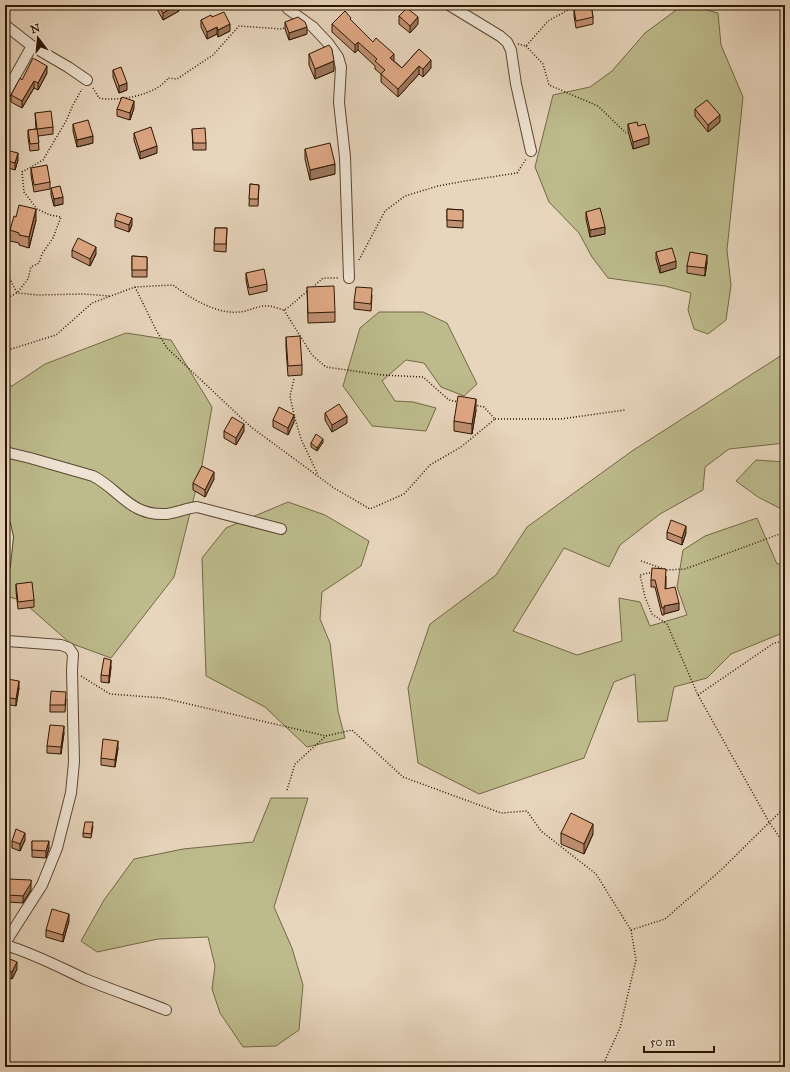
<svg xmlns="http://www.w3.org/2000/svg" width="790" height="1072" viewBox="0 0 790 1072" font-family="'IM FELL Great Primer',serif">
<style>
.green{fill:#bdbb8c;stroke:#746846}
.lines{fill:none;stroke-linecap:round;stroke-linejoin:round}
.street-casing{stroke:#5b4630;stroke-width:12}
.path{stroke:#2c1601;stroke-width:1.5;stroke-dasharray:1 2;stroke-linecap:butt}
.street{stroke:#efe4d3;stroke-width:10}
.wall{fill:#c09072;stroke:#2c1601}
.shaded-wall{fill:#9c765d;stroke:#2c1601}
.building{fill:#dfa885;stroke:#2c1601}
</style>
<rect width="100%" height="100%" fill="#e7d5bc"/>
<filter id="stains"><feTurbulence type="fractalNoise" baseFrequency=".005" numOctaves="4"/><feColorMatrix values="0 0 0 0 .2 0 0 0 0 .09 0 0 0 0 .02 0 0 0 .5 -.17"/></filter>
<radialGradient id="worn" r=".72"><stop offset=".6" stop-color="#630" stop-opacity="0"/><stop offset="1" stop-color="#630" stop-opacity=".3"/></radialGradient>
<g class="green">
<polygon points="683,5 688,5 718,13 721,45 743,97 727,250 731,285 726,320 708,334 694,329 688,310 691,293 665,286 608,278 592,257 579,233 549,202 535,167 553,95 590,87 612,71 645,33"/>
<polygon points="379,312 423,312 447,323 477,384 464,396 441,387 424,363 406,360 382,381 395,401 413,402 436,408 426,431 372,426 343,386 360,328"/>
<polygon points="126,333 171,340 212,407 202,465 174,577 111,658 70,643 21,600 5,596 5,383 12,386 45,364"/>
<polygon points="785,353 785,443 729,449 705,467 703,490 660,514 620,545 609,567 564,548 513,631 577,655 622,641 619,598 640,602 650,626 687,615 677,587 683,550 705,536 757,518 777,564 785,563 785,632 731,654 707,678 674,687 667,721 638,722 635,674 614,682 584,758 479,794 418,763 408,688 430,624 496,575 527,527 632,451"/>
<polygon points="756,460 785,462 785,511 758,497 736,481"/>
<polygon points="288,502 325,515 369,541 361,566 322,592 320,619 330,643 338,711 345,738 307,747 265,707 206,676 202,558 226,528"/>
<polygon points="271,798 308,798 274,907 292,948 303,985 299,1030 276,1046 243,1047 220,1013 212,989 215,966 208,937 158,939 97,952 81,941 104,900 134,859 183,849 253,842"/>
</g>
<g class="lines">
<defs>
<g id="street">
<polyline points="285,5 288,9 313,27 328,43 338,57 341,67 339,102 345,157 349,278"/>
<polyline points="449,5 500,36 507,42 511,50 516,84 531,151"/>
<polyline points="5,25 32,46 68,67 87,80"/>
<polyline points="5,94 32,46"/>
<path d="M5,452L30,458L93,476C120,490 130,516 166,514C176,513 187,508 197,507L281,529"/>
<polyline points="5,524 8,537 5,565"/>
<polyline points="5,639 7,641 61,645 69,648 73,654 72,670 74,762 71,793 57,848 42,885 5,943"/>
<path d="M5,945C33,953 59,967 85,979C112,990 139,999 166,1010"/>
</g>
</defs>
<use href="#street" class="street-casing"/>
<g class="path">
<polyline points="518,44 526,46 548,21 577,5"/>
<polyline points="526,46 543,64 549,85 598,106 626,133"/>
<path d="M93,88L99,98C118,102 157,95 168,78L177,79L213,55L239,26L282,29L286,27"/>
<polyline points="359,260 385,211 405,196 438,186 465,181 517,173 526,159"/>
<polyline points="5,261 7,273 17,293 28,279 31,267 39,263 42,254 53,238 61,217 50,215 37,209 24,192 22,172 43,160 66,121 73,105 82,89"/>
<polyline points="135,287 156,330 167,348 251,427 334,488 370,509 404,494 430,465 461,447 495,419 484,407 475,405"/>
<polyline points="313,287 323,278 339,278"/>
<polyline points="5,299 17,293 38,295 83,294 110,296"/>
<polyline points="284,310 312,355 326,367 382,375 423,377 449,400 458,402"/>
<path d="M5,351L56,335L92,303L135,287L173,285C190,298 216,314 238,312C248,312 258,305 268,306C273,306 279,309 284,310C293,305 299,297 308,291"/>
<polyline points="294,379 290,396 294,415 301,439 318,475"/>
<polyline points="495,419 561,419 625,410"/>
<polyline points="641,561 667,570 685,569 785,532"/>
<polyline points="653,572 640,575 645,597 652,614 667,624 698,695 769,822 785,845"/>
<polyline points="81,676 110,694 163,698 326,736"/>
<polyline points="698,695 774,643 785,641"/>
<polyline points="287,790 295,764 326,736 352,730 403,777 501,813 527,811 541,831 596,874 631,930 636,960 620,1028 602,1067"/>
<polyline points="631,930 665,919 721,870 785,807"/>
</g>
<use href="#street" class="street"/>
</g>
<g class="wall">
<polygon points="157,5 179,5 179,11 163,20 157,9"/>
<polygon points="580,5 591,5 593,17 593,24 576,28 574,16 574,9 580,8"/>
<polygon points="662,5 675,5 675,7 663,10"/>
<polygon points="399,16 418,24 410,33 399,24"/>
<polygon points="212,17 230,31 218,37 217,34 207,39 201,27 201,20"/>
<polygon points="351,20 373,42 402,68 419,49 431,68 423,77 419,74 398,97 381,82 381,74 375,69 375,66 358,50 355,53 332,32 332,24"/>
<polygon points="285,22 307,34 289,40 285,29"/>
<polygon points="309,54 334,71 315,79 309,65"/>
<polygon points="113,70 127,90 119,93 113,77"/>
<polygon points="47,73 38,90 34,88 22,108 11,102 11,95 22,80"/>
<polygon points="134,108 130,120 117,116 117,109"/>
<polygon points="695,109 720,122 708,132 695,116"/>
<polygon points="35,113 53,127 53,134 38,136 39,150 30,151 28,137 28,130 36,129"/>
<polygon points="73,124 93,143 77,147 73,131"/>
<polygon points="628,124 638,126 649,144 633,149 628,131"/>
<polygon points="192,129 206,143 206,150 193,150"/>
<polygon points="134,133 157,153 140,159 134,140"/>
<polygon points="305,149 335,174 310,180 305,159"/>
<polygon points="5,155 18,160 15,170 5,167"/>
<polygon points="31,168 50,182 50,189 34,192 31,175"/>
<polygon points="250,184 259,185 258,206 249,206"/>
<polygon points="51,188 63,204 54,206 51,195"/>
<polygon points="447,209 463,210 463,228 447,227"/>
<polygon points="586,212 605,234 590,237 586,219"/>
<polygon points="36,220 29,248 19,245 19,243 10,241 10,230"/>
<polygon points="115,220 132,225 129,232 115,227"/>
<polygon points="215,228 227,228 226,252 214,251"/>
<polygon points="72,250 96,254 90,266 72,257"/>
<polygon points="656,252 676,268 660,273 656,259"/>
<polygon points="132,256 147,257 147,277 132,277"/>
<polygon points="707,262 705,276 687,273 687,266"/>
<polygon points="246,273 267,284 267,291 249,295 246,280"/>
<polygon points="307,287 335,312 335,322 308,323"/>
<polygon points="372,295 371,311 354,309 354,302"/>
<polygon points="286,337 302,365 302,375 288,376 286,348"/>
<polygon points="476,410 472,434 454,431 454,421"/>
<polygon points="325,413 347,423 332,432 325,420"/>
<polygon points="273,420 294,422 288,435 273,427"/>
<polygon points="224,431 244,431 236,445 224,438"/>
<polygon points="323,442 317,451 311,447 311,443"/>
<polygon points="214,479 205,497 193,490 193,483"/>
<polygon points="667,532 686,533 682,545 667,539"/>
<polygon points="781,536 785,536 785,558 783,558"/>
<polygon points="666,576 666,589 679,610 664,614 664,615 662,615 655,587 651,587 651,580"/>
<polygon points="16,584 34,600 34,607 18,609 16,591"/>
<polygon points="111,667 109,683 101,682 101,675"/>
<polygon points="19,688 16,706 5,704 5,692"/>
<polygon points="66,699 65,712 50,712 50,705"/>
<polygon points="64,733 61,754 47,753 47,746"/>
<polygon points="118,748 115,767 101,765 101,758"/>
<polygon points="93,826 91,838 83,837 83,833"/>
<polygon points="561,833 593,834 584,854 561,844"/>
<polygon points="25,840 20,851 12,848 12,841"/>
<polygon points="32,841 49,848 46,858 32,857"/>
<polygon points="8,879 31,890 23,903 8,902"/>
<polygon points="69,921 63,942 46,937 46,930"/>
<polygon points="5,957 17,969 12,979 5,976"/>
</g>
<g class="shaded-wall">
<polygon points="177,5 179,5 179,11 163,20 163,13"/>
<polygon points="418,17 418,24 410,33 410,26"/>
<polygon points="230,24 230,31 218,37 218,30"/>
<polygon points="217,27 217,34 207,39 207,32"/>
<polygon points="307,27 307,34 289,40 289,33"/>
<polygon points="358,42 358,50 355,53 355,45"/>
<polygon points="394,54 394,62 390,58"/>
<polygon points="431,60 431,68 423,77 423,69"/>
<polygon points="334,61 334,71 315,79 315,69"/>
<polygon points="47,66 47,73 38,90 38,83"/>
<polygon points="419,66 419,74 398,97 398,89"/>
<polygon points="34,81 34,88 22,108 22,101"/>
<polygon points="127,83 127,90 119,93 119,86"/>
<polygon points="134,101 134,108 130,120 130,113"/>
<polygon points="720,115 720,122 708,132 708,125"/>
<polygon points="93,136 93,143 77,147 77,140"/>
<polygon points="649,137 649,144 633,149 633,142"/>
<polygon points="157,146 157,153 140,159 140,152"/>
<polygon points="18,153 18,160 15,170 15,163"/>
<polygon points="335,164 335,174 310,180 310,170"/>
<polygon points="6,172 6,182 5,186 5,176"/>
<polygon points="63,197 63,204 54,206 54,199"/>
<polygon points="36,209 36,220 29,248 29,237"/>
<polygon points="132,218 132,225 129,232 129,225"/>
<polygon points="605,227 605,234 590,237 590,230"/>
<polygon points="96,247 96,254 90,266 90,259"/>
<polygon points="707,255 707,262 705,276 705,268"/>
<polygon points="676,261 676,268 660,273 660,266"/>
<polygon points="476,399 476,410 472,434 472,424"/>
<polygon points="294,415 294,422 288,435 288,428"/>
<polygon points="347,416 347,423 332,432 332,425"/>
<polygon points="244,424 244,431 236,445 236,438"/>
<polygon points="323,439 323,442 317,451 317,448"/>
<polygon points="214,472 214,479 205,497 205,490"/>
<polygon points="686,526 686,533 682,545 682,538"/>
<polygon points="679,603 679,610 664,614 664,606"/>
<polygon points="111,660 111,667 109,683 109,676"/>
<polygon points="19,681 19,688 16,706 16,699"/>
<polygon points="64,726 64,733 61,754 61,747"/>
<polygon points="118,741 118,748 115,767 115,760"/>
<polygon points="593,824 593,834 584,854 584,844"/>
<polygon points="25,833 25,840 20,851 20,844"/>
<polygon points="49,841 49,848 46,858 46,851"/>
<polygon points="31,880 31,890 23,903 23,896"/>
<polygon points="69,914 69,921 63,942 63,935"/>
<polygon points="17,962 17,969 12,979 12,972"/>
</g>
<g class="building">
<polygon points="158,5 177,5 163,13"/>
<polygon points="581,5 591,5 593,17 576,21 574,9 581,7"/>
<polygon points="407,8 418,17 410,26 399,16"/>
<polygon points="345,11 351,18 350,19 373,42 376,38 394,54 390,58 402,68 419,49 431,60 423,69 419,66 398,89 381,74 385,70 375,61 377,59 358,42 355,45 332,24"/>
<polygon points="224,12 230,24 218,30 217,27 207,32 201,20 211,15 212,17"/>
<polygon points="298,17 305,22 307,27 289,33 285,22"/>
<polygon points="329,45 332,49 334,61 315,69 309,54"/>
<polygon points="33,58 47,66 38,83 34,81 22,101 11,95 20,78 22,80"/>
<polygon points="121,67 127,83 119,86 113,70"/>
<polygon points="122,97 134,101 130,113 117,109"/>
<polygon points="707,100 720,115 708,125 695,109"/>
<polygon points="51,111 53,127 37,129 35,113"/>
<polygon points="88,120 93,136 77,140 73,124"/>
<polygon points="637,122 638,126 645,124 649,137 633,142 628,124"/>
<polygon points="151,127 157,146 140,152 134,133"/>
<polygon points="205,128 206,143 193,143 192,129"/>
<polygon points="37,129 39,143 30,144 28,130"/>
<polygon points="330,143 335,164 310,170 305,149"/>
<polygon points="6,150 18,153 15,163 5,160 5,155"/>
<polygon points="47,165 50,182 34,185 31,168"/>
<polygon points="250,184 259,185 258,199 249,199"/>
<polygon points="60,186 63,197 54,199 51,188"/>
<polygon points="19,205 36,209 29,237 19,235 19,233 10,230 14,216 16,217"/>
<polygon points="600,208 605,227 590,230 586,212"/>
<polygon points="447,209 463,210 463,221 447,220"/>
<polygon points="117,213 132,218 129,225 115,220"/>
<polygon points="215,228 227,228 226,244 214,244"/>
<polygon points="78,238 96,247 90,259 72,250"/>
<polygon points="672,248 676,261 660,266 656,252"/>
<polygon points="690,252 707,255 705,268 687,266"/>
<polygon points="132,256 147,257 147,270 132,270"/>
<polygon points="264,269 267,284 249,288 246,273"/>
<polygon points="334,286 335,312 308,313 307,287"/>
<polygon points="356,287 372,288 371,304 354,302"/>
<polygon points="300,336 302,365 288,366 286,337"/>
<polygon points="458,396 476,399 472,424 454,421"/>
<polygon points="339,404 347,416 332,425 325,413"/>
<polygon points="279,407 294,415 288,428 273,420"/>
<polygon points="232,417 244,424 236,438 224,431"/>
<polygon points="316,434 323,439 317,448 311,443"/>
<polygon points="202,466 214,472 205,490 193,483"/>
<polygon points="671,520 686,526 682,538 667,532"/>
<polygon points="781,536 785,536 785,551 783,551"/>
<polygon points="652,568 666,569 665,589 675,587 679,603 664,606 664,608 662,608 655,580 651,580"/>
<polygon points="32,582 34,600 18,602 16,584"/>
<polygon points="104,658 111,660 109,676 101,675"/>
<polygon points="7,679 19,681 16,699 5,697 5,692"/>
<polygon points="51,691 66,692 65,705 50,705"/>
<polygon points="50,725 64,726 61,747 47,746"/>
<polygon points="103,739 118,741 115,760 101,758"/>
<polygon points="571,813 593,824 584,844 561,833"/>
<polygon points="85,822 93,822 91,834 83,833"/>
<polygon points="16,829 25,833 20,844 12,841"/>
<polygon points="32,841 49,841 46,851 32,850"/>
<polygon points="8,879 31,880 31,883 23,896 8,895"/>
<polygon points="52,909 69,914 63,935 46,930"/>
<polygon points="5,957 17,962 12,972 5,969"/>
</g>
<rect width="790" height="1072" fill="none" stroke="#e7d5bc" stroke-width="20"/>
<rect x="6" y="6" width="778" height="1060" fill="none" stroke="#2c1601" stroke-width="2"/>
<rect x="10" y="10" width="770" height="1052" fill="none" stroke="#2c1601"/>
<g transform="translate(38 38) rotate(344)" stroke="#efe4d3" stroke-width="3" paint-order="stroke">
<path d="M0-3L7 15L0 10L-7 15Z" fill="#2c1601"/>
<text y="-6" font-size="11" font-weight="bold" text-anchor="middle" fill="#2c1601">N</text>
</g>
<path d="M644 1046v6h70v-6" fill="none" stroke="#2c1601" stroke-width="2"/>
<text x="650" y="1046" font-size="12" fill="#2c1601" stroke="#efe4d3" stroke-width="3" paint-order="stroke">50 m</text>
<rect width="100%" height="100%" filter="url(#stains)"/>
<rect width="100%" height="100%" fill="url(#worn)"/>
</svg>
